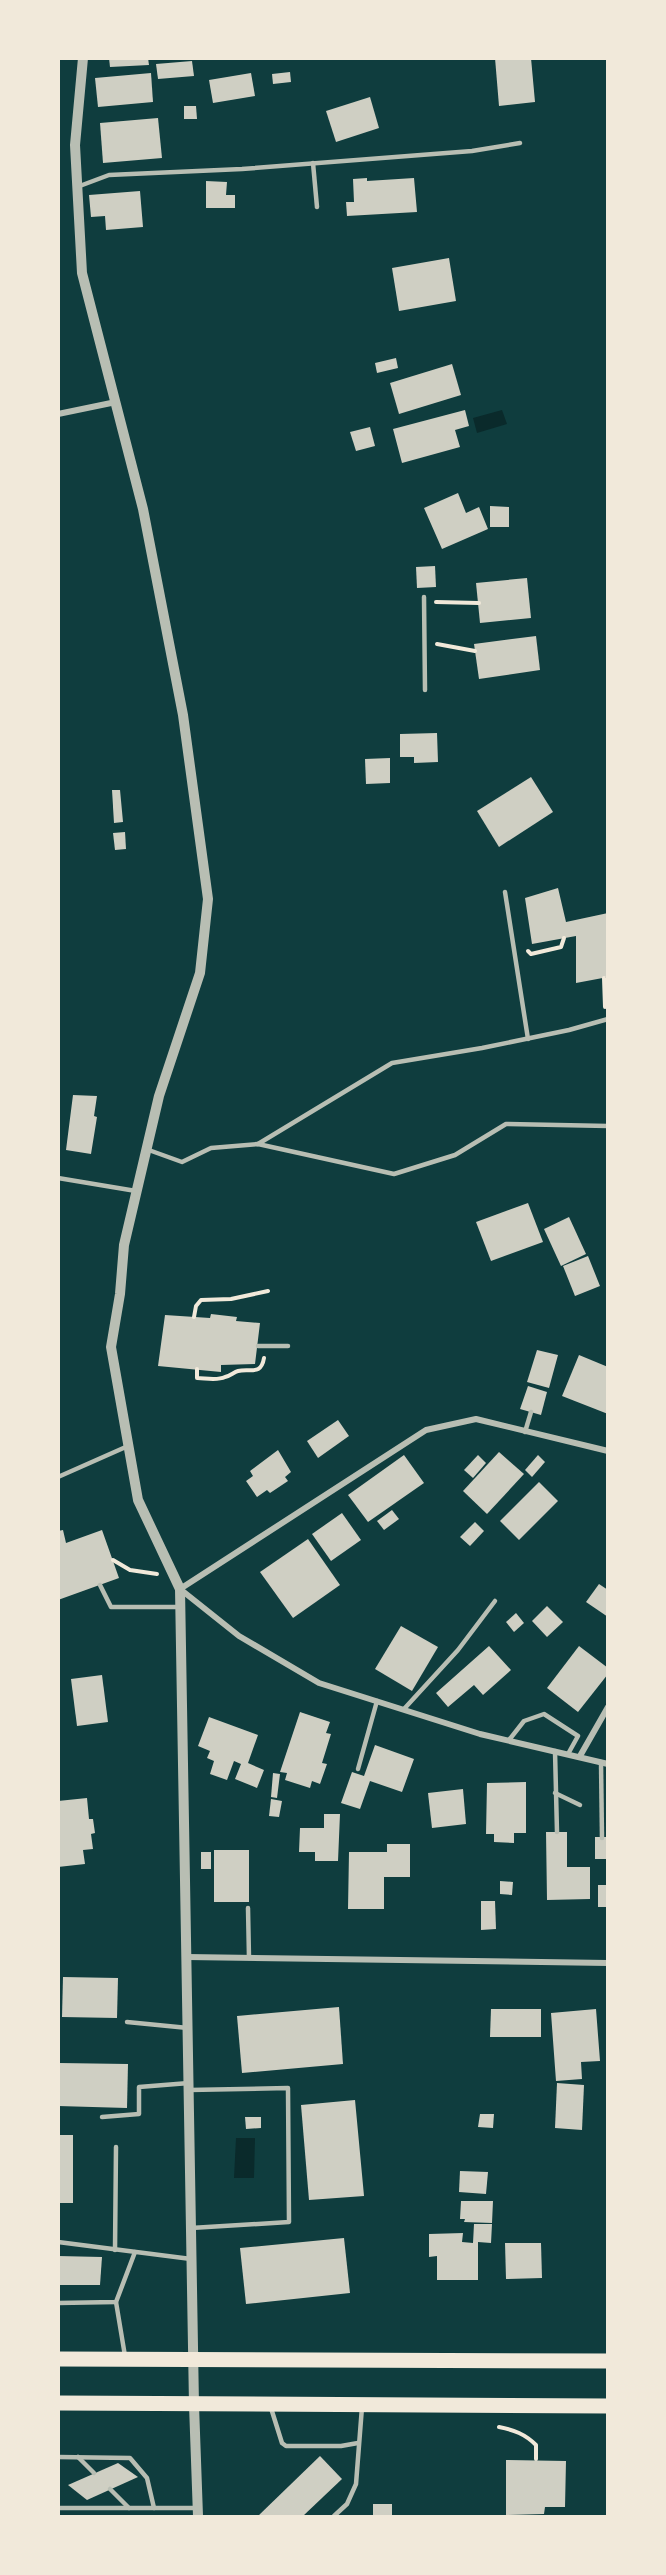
<svg xmlns="http://www.w3.org/2000/svg" width="666" height="2575" viewBox="0 0 666 2575" font-family="'Alegreya Sans',sans-serif">
<style>
.water{fill:#0a2a2b}
.building{fill:#cfcfc3}
.lines{fill:none;stroke-linecap:round;stroke-linejoin:round}
.path{stroke:#f1e9da;stroke-width:4}
.service{stroke:#b8beb3;stroke-width:4.5}
.minor{stroke:#b8beb3;stroke-width:6}
.tertiary{stroke:#b8beb3;stroke-width:10}
.primary{stroke:#f1e9da;stroke-width:15}
</style>
<rect width="100%" height="100%" fill="#0f3d3e"/>
<g class="water">
<polygon points="502,410 507,424 477,433 473,418"/>
<polygon points="236,2138 255,2138 254,2178 234,2178"/>
</g>
<g class="building">
<polygon points="109,58 148,58 149,65 110,67"/>
<polygon points="495,58 531,58 535,102 499,106"/>
<polygon points="192,61 194,76 158,79 156,64"/>
<polygon points="290,72 291,82 273,84 272,74"/>
<polygon points="151,73 153,102 98,107 95,78"/>
<polygon points="251,73 255,96 213,103 209,80"/>
<polygon points="370,97 379,128 336,142 326,111"/>
<polygon points="184,106 196,106 197,119 184,119"/>
<polygon points="158,118 162,158 103,163 100,123"/>
<polygon points="367,178 367,181 414,178 417,212 347,216 346,202 354,202 353,179"/>
<polygon points="206,181 227,182 226,195 235,195 235,208 206,208"/>
<polygon points="140,191 143,227 106,230 105,216 91,217 89,195"/>
<polygon points="449,258 456,301 399,311 392,268"/>
<polygon points="396,358 398,368 377,373 375,363"/>
<polygon points="452,364 461,395 399,414 390,383"/>
<polygon points="465,410 469,426 455,430 460,447 402,463 393,429"/>
<polygon points="370,427 375,446 356,451 350,432"/>
<polygon points="458,493 466,513 479,507 488,529 442,549 424,508"/>
<polygon points="490,506 509,507 509,527 490,527"/>
<polygon points="435,566 436,587 417,588 416,567"/>
<polygon points="527,578 531,618 480,623 476,583"/>
<polygon points="536,636 540,670 479,679 474,644"/>
<polygon points="437,733 438,762 414,763 414,757 400,757 400,734"/>
<polygon points="390,758 390,783 366,784 365,759"/>
<polygon points="531,777 553,812 499,847 477,811"/>
<polygon points="112,790 120,790 123,822 114,823"/>
<polygon points="125,832 126,849 115,850 113,833"/>
<polygon points="558,888 566,922 608,913 608,977 576,983 576,936 532,944 525,898"/>
<polygon points="73,1095 97,1096 94,1116 97,1117 91,1154 66,1150"/>
<polygon points="528,1203 543,1242 491,1261 476,1222"/>
<polygon points="569,1217 586,1254 561,1266 544,1229"/>
<polygon points="588,1256 600,1286 575,1296 563,1266"/>
<polygon points="211,1314 237,1317 236,1321 260,1323 255,1364 221,1365 221,1372 158,1366 165,1315 210,1318"/>
<polygon points="537,1350 558,1355 549,1388 527,1382"/>
<polygon points="579,1355 608,1367 608,1414 562,1396"/>
<polygon points="528,1386 547,1392 541,1415 520,1409"/>
<polygon points="338,1420 349,1436 318,1458 307,1441"/>
<polygon points="278,1450 291,1472 285,1477 288,1481 270,1493 267,1490 257,1497 246,1481 253,1476 250,1471"/>
<polygon points="499,1452 524,1474 487,1514 463,1491"/>
<polygon points="404,1455 424,1483 368,1522 348,1495"/>
<polygon points="478,1455 486,1463 473,1478 464,1470"/>
<polygon points="538,1455 545,1462 532,1477 525,1470"/>
<polygon points="539,1482 558,1501 519,1540 500,1521"/>
<polygon points="392,1510 399,1519 384,1530 377,1521"/>
<polygon points="342,1513 361,1540 331,1561 312,1534"/>
<polygon points="475,1522 484,1531 470,1546 460,1537"/>
<polygon points="63,1530 66,1543 102,1530 119,1578 58,1600 58,1531"/>
<polygon points="308,1539 340,1585 293,1618 260,1572"/>
<polygon points="599,1584 608,1590 608,1617 586,1602"/>
<polygon points="547,1606 563,1622 547,1637 532,1621"/>
<polygon points="516,1613 524,1623 514,1632 506,1622"/>
<polygon points="401,1626 438,1647 412,1691 375,1669"/>
<polygon points="489,1646 511,1670 483,1695 474,1685 448,1707 436,1693"/>
<polygon points="579,1646 608,1668 608,1674 578,1712 547,1688"/>
<polygon points="102,1675 108,1722 77,1726 71,1679"/>
<polygon points="300,1712 330,1722 326,1733 331,1734 322,1763 327,1764 320,1784 312,1781 310,1788 285,1780 287,1773 280,1772"/>
<polygon points="209,1717 258,1735 248,1763 264,1770 257,1788 235,1779 241,1764 234,1761 227,1780 210,1774 214,1761 207,1758 210,1751 198,1746"/>
<polygon points="375,1745 414,1759 402,1792 370,1781 360,1809 341,1803 352,1772 364,1776"/>
<polygon points="273,1773 280,1774 277,1798 271,1797"/>
<polygon points="526,1782 526,1833 514,1833 514,1843 494,1842 494,1834 486,1834 487,1783"/>
<polygon points="463,1789 466,1824 432,1828 428,1793"/>
<polygon points="87,1798 89,1819 93,1819 95,1833 91,1834 93,1849 83,1850 85,1864 58,1867 58,1801"/>
<polygon points="271,1799 282,1801 279,1817 269,1816"/>
<polygon points="324,1814 340,1814 338,1861 315,1861 315,1852 299,1852 300,1828 324,1828"/>
<polygon points="546,1832 567,1832 567,1867 590,1867 590,1899 547,1900"/>
<rect x="595" y="1837" width="13" height="22"/>
<polygon points="387,1844 410,1844 410,1877 384,1877 384,1909 348,1909 349,1852 387,1852"/>
<rect x="214" y="1850" width="35" height="52"/>
<rect x="201" y="1852" width="10" height="17"/>
<polygon points="500,1881 513,1882 512,1895 500,1894"/>
<rect x="598" y="1885" width="10" height="22"/>
<polygon points="481,1901 495,1901 496,1929 481,1930"/>
<polygon points="63,1977 118,1978 117,2018 62,2017"/>
<polygon points="339,2007 343,2064 242,2073 237,2016"/>
<polygon points="491,2009 541,2009 541,2037 490,2037"/>
<polygon points="596,2009 600,2061 581,2062 582,2079 556,2081 551,2013"/>
<polygon points="59,2063 128,2064 127,2108 58,2106"/>
<polygon points="557,2083 584,2085 582,2130 555,2128"/>
<polygon points="355,2100 364,2196 309,2200 301,2105"/>
<polygon points="480,2114 494,2114 493,2128 478,2127"/>
<polygon points="245,2117 261,2117 261,2128 246,2129"/>
<rect x="58" y="2135" width="15" height="68"/>
<polygon points="460,2171 488,2172 486,2194 459,2192"/>
<polygon points="461,2201 493,2201 492,2223 464,2222 465,2219 460,2219"/>
<polygon points="474,2224 492,2224 491,2243 478,2242 478,2280 437,2280 437,2256 429,2257 429,2234 463,2233 462,2242 473,2243"/>
<polygon points="344,2238 350,2293 246,2304 240,2248"/>
<polygon points="505,2243 541,2243 542,2278 506,2279"/>
<polygon points="58,2256 102,2257 100,2285 58,2285"/>
<polygon points="320,2456 342,2479 303,2516 258,2516"/>
<polygon points="506,2460 566,2461 565,2507 545,2507 544,2514 506,2515"/>
<polygon points="118,2463 138,2477 87,2500 68,2485"/>
<rect x="373" y="2504" width="19" height="12"/>
</g>
<g class="lines">
<g class="path">
<polyline points="436,602 479,603"/>
<polyline points="437,644 475,651"/>
<polyline points="528,951 531,954 561,947 564,938"/>
<polyline points="604,978 605,1007"/>
<polyline points="194,1317 196,1306 201,1300 231,1299 268,1291"/>
<path d="M197,1369V1378C205,1378 217,1381 225,1377C230,1376 234,1372 238,1371C250,1368 261,1376 264,1358"/>
<polyline points="113,1560 130,1570 157,1574"/>
<path d="M499,2427C514,2430 525,2434 536,2445V2459"/>
</g>
<g class="service">
<polyline points="313,163 317,207"/>
<polyline points="77,187 109,175 242,169 472,151 520,143"/>
<polyline points="424,597 425,690"/>
<polyline points="505,892 528,1039"/>
<polyline points="258,1144 392,1063 482,1048 569,1030 608,1019"/>
<polyline points="146,1149 182,1162 211,1148 258,1144 394,1174 455,1155 506,1124 608,1126"/>
<polyline points="58,1178 136,1191"/>
<polyline points="258,1346 288,1346"/>
<polyline points="525,1432 531,1412"/>
<polyline points="58,1477 128,1446"/>
<polyline points="100,1585 111,1607 179,1607"/>
<polyline points="404,1709 458,1650 495,1601"/>
<polyline points="509,1740 524,1721 544,1714 578,1736 568,1754"/>
<polyline points="555,1751 557,1832"/>
<polyline points="601,1762 602,1838"/>
<polyline points="358,1769 377,1701"/>
<polyline points="555,1793 580,1805"/>
<polyline points="248,1908 249,1958"/>
<polyline points="127,2022 188,2028"/>
<polyline points="189,2090 288,2088 289,2222 191,2228"/>
<polyline points="102,2117 139,2114 139,2087 189,2083"/>
<polyline points="58,2242 191,2259"/>
<polyline points="115,2250 116,2147"/>
<polyline points="116,2302 125,2356"/>
<polyline points="58,2303 116,2302 135,2252"/>
<polyline points="271,2408 282,2443 286,2446 341,2446 358,2443"/>
<polyline points="58,2457 130,2458 147,2478 154,2508"/>
<polyline points="78,2457 94,2473"/>
<polyline points="110,2489 129,2508"/>
<polyline points="58,2508 198,2508"/>
<polyline points="334,2516 347,2504 356,2484 362,2407"/>
</g>
<g class="minor">
<polyline points="58,414 116,402"/>
<polyline points="608,1451 476,1419 426,1430 180,1589 239,1636 319,1683 480,1734 608,1764"/>
<polyline points="580,1756 608,1707"/>
<polyline points="187,1957 608,1963"/>
</g>
<polyline class="tertiary" points="83,58 75,145 82,273 143,509 183,715 208,899 200,973 159,1096 124,1245 120,1294 111,1347 138,1500 180,1589 194,2405 198,2516"/>
<g class="primary">
<polyline points="58,2359 608,2361"/>
<polyline points="58,2403 608,2406"/>
</g>
</g>
<rect width="666" height="2575" fill="none" stroke="#f1e9da" stroke-width="120"/>
</svg>
